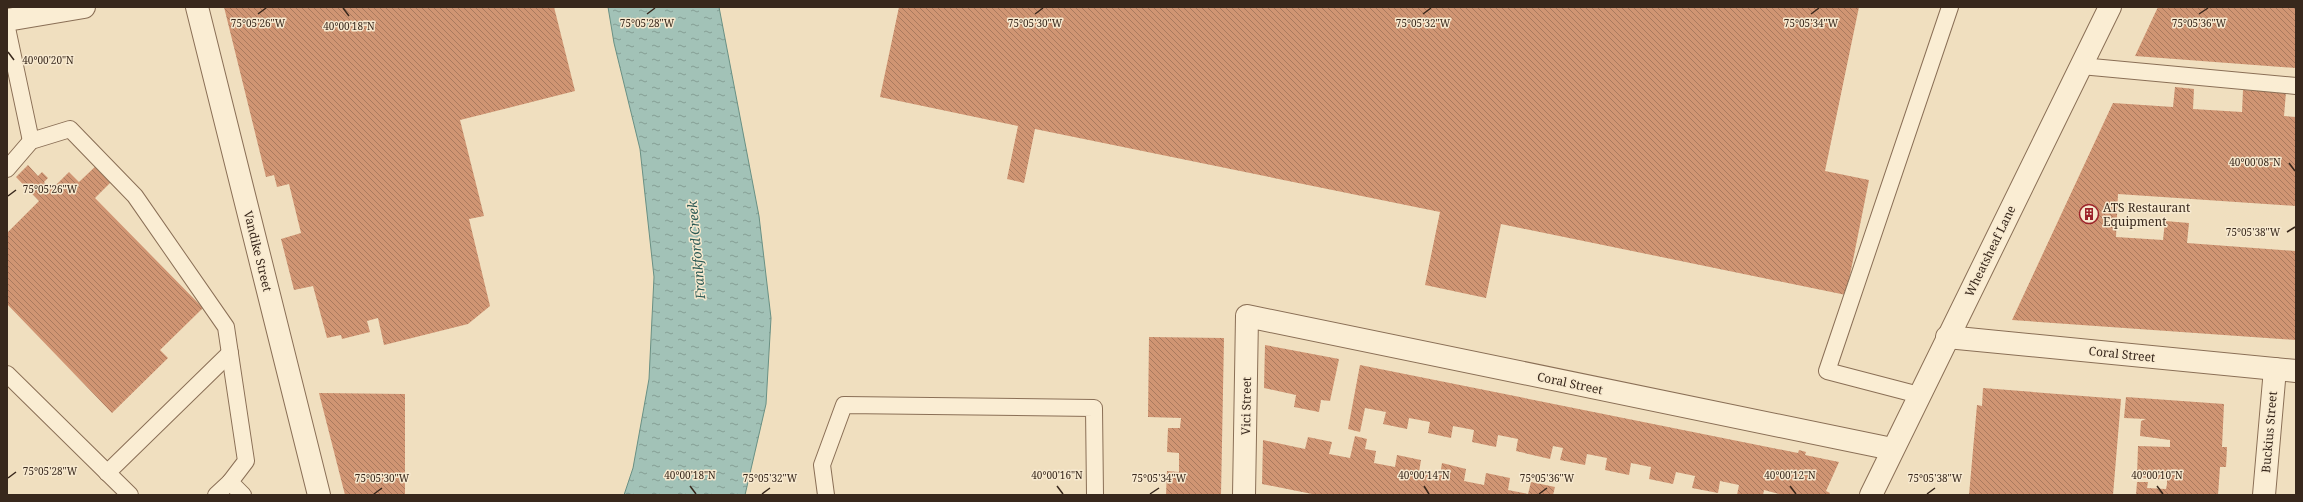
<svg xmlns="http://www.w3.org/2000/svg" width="2303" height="502" viewBox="0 0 2303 502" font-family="'Noto Serif',serif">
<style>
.water{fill:url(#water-ripples);stroke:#699084}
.building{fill:url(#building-back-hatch)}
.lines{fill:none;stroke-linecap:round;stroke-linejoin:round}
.lane-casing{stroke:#8a6f56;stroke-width:18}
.street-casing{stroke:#8a6f56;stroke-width:24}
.lane{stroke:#faedd3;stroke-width:16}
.street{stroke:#faedd3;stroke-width:22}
.ticks{fill:none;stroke:#38281c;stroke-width:1.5}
.labels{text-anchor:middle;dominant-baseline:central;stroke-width:3;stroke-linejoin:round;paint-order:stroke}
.poi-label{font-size:12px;fill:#38281c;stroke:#f7e9cf;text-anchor:start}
.street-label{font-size:12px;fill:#38281c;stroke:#f7e9cf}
.water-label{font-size:13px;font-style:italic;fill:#2a5954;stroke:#f7e9cf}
.ticks-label{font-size:10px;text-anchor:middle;fill:#38281c;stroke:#f7e9cf;stroke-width:3;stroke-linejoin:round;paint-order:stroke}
</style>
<defs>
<pattern id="water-ripples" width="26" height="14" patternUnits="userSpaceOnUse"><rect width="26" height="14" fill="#a2c2b7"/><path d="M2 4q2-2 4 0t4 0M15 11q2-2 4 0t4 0" fill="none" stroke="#859e94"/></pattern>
<pattern id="building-back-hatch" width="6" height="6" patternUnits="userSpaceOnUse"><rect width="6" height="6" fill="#d09573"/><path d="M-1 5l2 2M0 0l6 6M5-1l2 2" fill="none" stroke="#aa7a5e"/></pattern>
</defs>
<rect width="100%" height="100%" fill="#f0dfbf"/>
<polygon class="water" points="608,7 719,7 759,216 771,318 766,404 745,495 624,495 633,468 649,379 654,277 640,149 614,43"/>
<g class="building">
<polygon points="224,7 554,7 575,91 460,120 484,216 469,219 490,306 468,324 384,345 378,318 367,321 370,332 342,339 341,335 327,338 313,286 294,290 281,239 301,233 289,184 277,187 274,175 266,177"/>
<polygon points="899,7 1859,7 1825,171 1869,180 1846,295 1501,224 1486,298 1425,285 1440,212 1035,129 1024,183 1007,179 1018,126 880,97"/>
<polygon points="2158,7 2296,7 2296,68 2135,56"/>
<polygon points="2175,87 2194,89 2193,109 2242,112 2243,90 2286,92 2284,116 2296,117 2296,206 2118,194 2116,237 2163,240 2165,221 2189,223 2187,243 2296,251 2296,340 2012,320 2113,103 2173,107"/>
<polygon points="99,163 114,179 95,198 203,308 160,350 168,358 112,413 7,304 7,233 39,201 16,177 28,165 38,176 42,172 48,178 44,182 51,190 69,172 79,182"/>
<polygon points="1149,337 1224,338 1221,495 1166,495 1167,471 1179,472 1179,453 1167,452 1168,428 1180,428 1181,418 1148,417"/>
<polygon points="1265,345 1339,359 1330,401 1321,400 1319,412 1294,407 1296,395 1264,388"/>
<polygon points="1360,365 1798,453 1799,450 1806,452 1805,455 1839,462 1826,491 1830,493 1829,495 1783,495 1764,490 1763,495 1737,495 1739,485 1720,481 1718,493 1692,488 1695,476 1676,472 1673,484 1649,479 1651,467 1631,463 1629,475 1605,470 1607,458 1587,454 1585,465 1560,460 1563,448 1553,446 1550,459 1516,451 1518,439 1498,435 1496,447 1472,442 1474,430 1453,426 1451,438 1428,433 1430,422 1409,418 1407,429 1383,424 1386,412 1365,408 1360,432 1348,429"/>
<polygon points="1983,388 2121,399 2113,495 1969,495 1977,405 1982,406"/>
<polygon points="319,393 405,394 405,495 345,495"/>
<polygon points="2126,397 2224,404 2222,447 2227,447 2226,467 2220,467 2218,495 2136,495 2137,482 2148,482 2147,488 2166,489 2167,484 2167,480 2137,477 2138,446 2170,447 2170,440 2140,436 2141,421 2146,419 2124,418"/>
<polygon points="1355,436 1367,439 1365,449 1376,451 1374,463 1395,467 1397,455 1421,460 1419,472 1440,475 1442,463 1466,469 1464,481 1484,485 1486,473 1510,478 1508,490 1528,494 1531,482 1555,487 1553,495 1317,495 1262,484 1263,440 1305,449 1308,437 1332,442 1329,454 1350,458"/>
</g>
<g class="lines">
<defs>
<g id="lane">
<polyline points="7,28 31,141"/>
<polyline points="2081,66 2296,86"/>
<polyline points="7,169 31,141 70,129 135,196 226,327 246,461 230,482 243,495"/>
<polyline points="7,374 130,495"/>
<polyline points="1919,395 1827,371 1950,7"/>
<polyline points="107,473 230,353"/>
<polyline points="216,495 230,482"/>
<polyline points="826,495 822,465 844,405 1094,408 1095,495"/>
</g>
<g id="street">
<polyline points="197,7 319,495"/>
<polyline points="7,20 84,7"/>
<polyline points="1947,337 2296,371"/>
<polyline points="1244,495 1247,316 1892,449"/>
<polyline points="1871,495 2110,7"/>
<polyline points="2264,495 2275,369"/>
</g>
</defs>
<use href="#lane" class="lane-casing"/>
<use href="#street" class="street-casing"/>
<use href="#lane" class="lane"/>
<use href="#street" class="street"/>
</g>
<path class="ticks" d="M343,8L349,16M258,14L266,8M647,14L655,8M1035,14L1043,8M1423,14L1431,8M1811,14L1819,8M2199,14L2208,8M8,52L14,60M2289,163L2295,171M8,196L16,190M2287,232L2295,227M8,478L16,472M690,486L696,494M1057,486L1063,494M1424,486L1429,494M1790,486L1796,494M2157,486L2163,494M374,494L382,488M762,494L770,488M1150,494L1159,488M1539,494L1547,488M1927,494L1935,488"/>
<defs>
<symbol id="building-ring" viewBox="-11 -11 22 22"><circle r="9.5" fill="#f7e9cf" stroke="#9c232a" stroke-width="1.5"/><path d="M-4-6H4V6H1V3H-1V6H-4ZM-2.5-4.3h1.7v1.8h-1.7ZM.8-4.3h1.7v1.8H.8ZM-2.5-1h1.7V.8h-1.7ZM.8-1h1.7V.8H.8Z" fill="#9c232a"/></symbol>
</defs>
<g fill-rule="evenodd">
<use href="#building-ring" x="2078" y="203" width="22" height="22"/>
</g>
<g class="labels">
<g class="poi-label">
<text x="2103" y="207">ATS Restaurant<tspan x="2103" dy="14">Equipment</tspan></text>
</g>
<g class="street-label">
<text transform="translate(258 251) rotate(76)">Vandike Street</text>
<text transform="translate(1990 251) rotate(-64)">Wheatsheaf Lane</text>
<text transform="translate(2122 354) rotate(6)">Coral Street</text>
<text transform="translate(1570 383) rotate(12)">Coral Street</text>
<text transform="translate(1246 406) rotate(-89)">Vici Street</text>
<text transform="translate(2269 432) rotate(-85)">Buckius Street</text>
</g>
<g class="water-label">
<text transform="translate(696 250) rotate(-95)">Frankford Creek</text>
</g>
</g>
<g class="ticks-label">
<text x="258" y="27">75°05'26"W</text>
<text x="647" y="27">75°05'28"W</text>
<text x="1035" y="27">75°05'30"W</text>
<text x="1423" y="27">75°05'32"W</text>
<text x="1811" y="27">75°05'34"W</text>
<text x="2199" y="27">75°05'36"W</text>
<text x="349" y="30">40°00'18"N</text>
<text x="48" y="64">40°00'20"N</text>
<text x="2255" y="166">40°00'08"N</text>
<text x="50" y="193">75°05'26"W</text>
<text x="2253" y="236">75°05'38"W</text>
<text x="50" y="475">75°05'28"W</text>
<text x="690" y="479">40°00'18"N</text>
<text x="1057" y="479">40°00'16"N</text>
<text x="1424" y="479">40°00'14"N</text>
<text x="1790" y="479">40°00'12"N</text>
<text x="2157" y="479">40°00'10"N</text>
<text x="382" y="482">75°05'30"W</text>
<text x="770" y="482">75°05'32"W</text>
<text x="1159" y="482">75°05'34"W</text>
<text x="1547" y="482">75°05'36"W</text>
<text x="1935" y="482">75°05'38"W</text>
</g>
<rect width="2303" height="502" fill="none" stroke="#38281c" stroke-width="16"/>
</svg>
